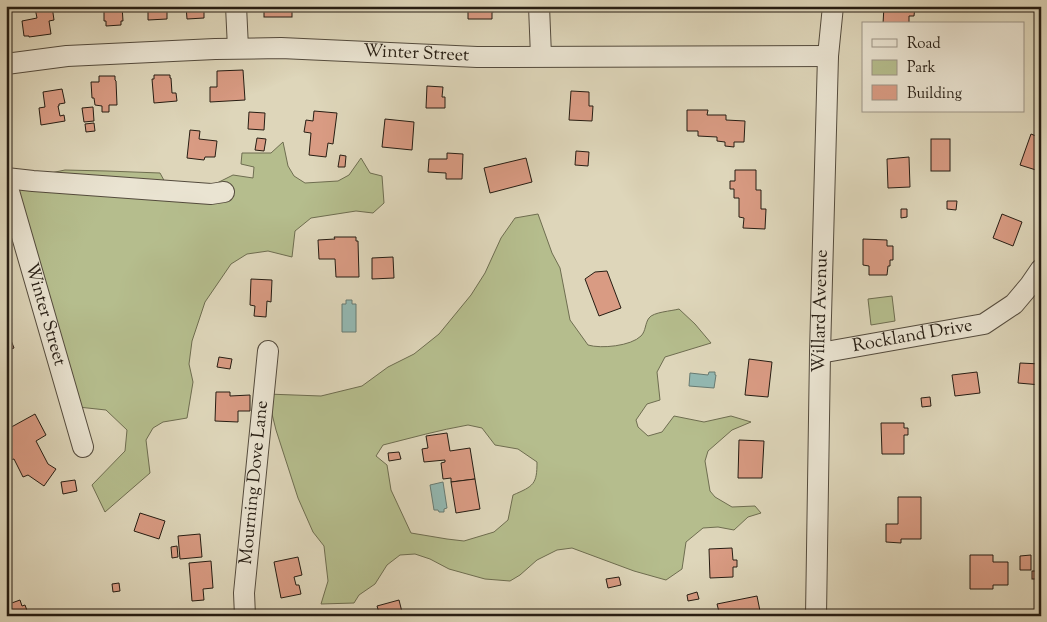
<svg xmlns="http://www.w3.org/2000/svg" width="1047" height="622" viewBox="0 0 1047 622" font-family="'Sorts Mill Goudy',serif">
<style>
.green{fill:#b5bd8d;stroke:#6e6d50;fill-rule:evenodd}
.water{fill:#93b9b3;stroke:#677b73}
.building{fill:#d99b83;stroke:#261d13}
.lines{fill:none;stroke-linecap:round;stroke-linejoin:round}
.street-casing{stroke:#544b3d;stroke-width:22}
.street{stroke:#eae4d2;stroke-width:20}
.labels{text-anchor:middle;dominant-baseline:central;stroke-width:4;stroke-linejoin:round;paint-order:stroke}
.street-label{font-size:18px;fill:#261d13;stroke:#eae4d2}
</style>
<rect width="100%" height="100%" fill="#ded6ba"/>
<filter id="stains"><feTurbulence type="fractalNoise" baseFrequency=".004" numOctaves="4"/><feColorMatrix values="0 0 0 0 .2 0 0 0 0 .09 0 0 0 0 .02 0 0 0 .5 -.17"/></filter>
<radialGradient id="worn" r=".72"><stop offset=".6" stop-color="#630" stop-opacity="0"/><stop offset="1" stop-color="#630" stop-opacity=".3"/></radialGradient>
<g class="green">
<polygon points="283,142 288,166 294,176 305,183 338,181 349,175 361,158 370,173 382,176 384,203 373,213 356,211 311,218 295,231 292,257 268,251 247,254 231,264 205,302 192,341 189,364 193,382 187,418 163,422 153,428 146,440 150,473 105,512 92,485 125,451 127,430 106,410 69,406 9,191 22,179 65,170 107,171 160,173 166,184 199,192 233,175 253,178 254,167 241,164 242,153 271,153"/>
<path d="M538,214L552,253L560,268L570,320L588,345C601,349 631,346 641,336C646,331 645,323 649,318C653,312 672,311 679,309L695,324L711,343L665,357L657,372L660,400L647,404L636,420L638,427L648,436L662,432L674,416L704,422L731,416L751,422L732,430L708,451L705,461L710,491L715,497L732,507L755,506L761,513L748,517L734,530L718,527L703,528L686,542L682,569L666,580L634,571L572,548L557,550L537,560L520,575L510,581L485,579L449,569L430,559L415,554L400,555L387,565L375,584L359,595L354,603L321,604L328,581L324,546L313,532L298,498L276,430L267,394L321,396L362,386L388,367L414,354L439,334L471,295L485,273L501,238L515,218ZM468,425L482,428L495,445L518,449L537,462C537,484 534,486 513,495L508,520L494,532L464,541L447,539L411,533L391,490L387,465L376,456L383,445C411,438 439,430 468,425Z"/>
<polygon points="892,296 895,321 871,325 868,299"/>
</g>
<g class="water">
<polygon points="346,300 352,300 352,304 356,304 356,332 342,332 342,304 346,304"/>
<polygon points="709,372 715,372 715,375 716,375 714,388 689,386 690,373 708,375"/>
<polygon points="443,482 447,508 444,509 444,512 439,512 438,510 434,510 430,485"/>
</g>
<g class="building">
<polygon points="44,6 52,6 54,20 49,21 51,34 29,37 29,36 24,36 22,21 37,18 35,8"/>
<polygon points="104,6 122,6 123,21 121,21 121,25 106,26 106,21 104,21"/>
<polygon points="148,6 167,6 167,19 148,20"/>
<polygon points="186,6 204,6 204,18 187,19"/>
<rect x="264" y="6" width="28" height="11"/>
<polygon points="322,6 343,6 343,9"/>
<polygon points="460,6 497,6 497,11 492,12 492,19 468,19 468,7 460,7"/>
<polygon points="884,6 915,6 914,16 909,16 909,24 883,24"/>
<polygon points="243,70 245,100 210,102 210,87 217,87 217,71"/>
<polygon points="154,75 170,75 170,78 171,78 172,93 176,93 177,101 154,103 152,79 154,79"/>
<polygon points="99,76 115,76 115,80 116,81 117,105 109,105 109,112 102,112 102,106 95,105 94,98 92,98 91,82 99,82"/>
<polygon points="427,86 443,87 442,97 445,97 445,108 426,108"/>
<polygon points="62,89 65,103 59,104 59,106 58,106 60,116 64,115 65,121 41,125 39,108 45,107 43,92"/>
<polygon points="571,91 589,92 589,106 593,106 592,121 569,120"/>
<polygon points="93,107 94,121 84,122 82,108"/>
<polygon points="687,110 708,110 707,115 726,115 726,120 745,121 744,142 734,142 734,147 725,146 725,142 717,141 717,137 698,136 698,131 687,131"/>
<polygon points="314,111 337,113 333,144 328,143 326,157 309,155 311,133 304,132 306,120 313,121"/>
<polygon points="249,112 265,113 264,130 248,129"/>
<polygon points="385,119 414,122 412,150 382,147"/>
<polygon points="94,123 95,131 86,132 85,124"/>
<polygon points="190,130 200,131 199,139 217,141 215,157 205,157 204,160 187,158"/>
<polygon points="1031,134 1041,138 1041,162 1039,162 1036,170 1020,165"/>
<polygon points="257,138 266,139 264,151 255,150"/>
<rect x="931" y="139" width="19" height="32"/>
<polygon points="576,151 589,152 588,166 575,165"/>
<polygon points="447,153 463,154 462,179 446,179 446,173 428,172 429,159 447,159"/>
<polygon points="340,155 346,156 345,167 338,167"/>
<polygon points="909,157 910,187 888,188 887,159"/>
<polygon points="526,158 532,182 490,193 484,168"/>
<polygon points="735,170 756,170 756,190 761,190 761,209 766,209 765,229 743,228 744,218 739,217 739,198 734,198 734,189 730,189 730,181 735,181"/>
<polygon points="947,201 957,201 956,210 947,209"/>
<polygon points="901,209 907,209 907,217 901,218"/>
<polygon points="1002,214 1022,222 1013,246 993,238"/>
<polygon points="334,237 356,237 356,241 358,241 359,277 336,277 335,259 319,259 318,240 335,239"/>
<polygon points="863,239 887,240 887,246 893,246 893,260 890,260 890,266 888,266 887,275 869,275 869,266 863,265"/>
<polygon points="393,257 394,278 372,279 372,258"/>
<polygon points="607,271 621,308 599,316 585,279 595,272"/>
<polygon points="251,279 272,280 271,302 267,301 266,317 254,316 255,306 250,305"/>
<polygon points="6,318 10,329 7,330 14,348 6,351"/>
<polygon points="219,357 232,359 230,369 217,367"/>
<polygon points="749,359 772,362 768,397 745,395"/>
<polygon points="1020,363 1041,364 1041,385 1018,383"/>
<polygon points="977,372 980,393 955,396 952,375"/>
<polygon points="216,392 230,392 230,396 250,395 250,411 238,411 238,422 215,421"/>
<polygon points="930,397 931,406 922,407 921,398"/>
<polygon points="35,414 46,435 36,441 48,464 56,469 44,486 28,475 23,477 14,459 10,460 6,452 6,430"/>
<polygon points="881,423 904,423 904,428 908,428 908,435 904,435 904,454 882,454"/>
<polygon points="447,433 450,451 470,448 475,479 451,482 451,478 443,479 441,463 445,462 445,460 424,462 422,449 428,448 426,436"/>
<polygon points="739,440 764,441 762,478 738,478"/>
<polygon points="399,452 401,459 389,461 388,453"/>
<polygon points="475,479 480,509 456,513 451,482"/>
<polygon points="75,480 77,491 63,494 61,482"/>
<polygon points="898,497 921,497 921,539 901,539 901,543 886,542 886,524 898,524"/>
<polygon points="140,513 165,521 159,539 134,531"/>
<polygon points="200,534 202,557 180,559 178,536"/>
<polygon points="177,546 178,557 172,558 171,547"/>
<polygon points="732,548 733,560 737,560 737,567 733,567 733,577 710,578 709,549"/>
<polygon points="970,555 993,555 993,562 1008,562 1008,585 993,585 993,589 970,589"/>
<polygon points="1031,555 1031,570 1020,570 1020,556"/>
<polygon points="298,557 302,575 294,577 296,585 299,585 301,594 281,598 274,562"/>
<polygon points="211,561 213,588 203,589 204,600 192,601 189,563"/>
<rect x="1032" y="571" width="6" height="8"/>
<polygon points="619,577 621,585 608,588 606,579"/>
<polygon points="119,583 120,591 113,592 112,584"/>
<polygon points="697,592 699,599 688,601 687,595"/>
<polygon points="757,596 761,616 720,616 717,604"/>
<polygon points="20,600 22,606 25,605 29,616 11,616 9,604"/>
<polygon points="399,600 403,616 380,616 377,606"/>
</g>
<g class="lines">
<defs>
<g id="street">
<polyline points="236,6 238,48"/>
<polyline points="539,6 541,56"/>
<path id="s1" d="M6,64L67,56L215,49L281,48L477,57L828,56"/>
<polyline points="6,178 33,181 211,194 224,192"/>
<path id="s2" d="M6,181L83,447"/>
<path id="s3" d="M820,353L984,324L1014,304L1030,285L1041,269"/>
<path id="s4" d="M245,616L244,593L268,351"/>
<path id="s5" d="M816,616L820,353L828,56L833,6"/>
</g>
</defs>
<use href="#street" class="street-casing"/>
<use href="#street" class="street"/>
</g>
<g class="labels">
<g class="street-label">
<text stroke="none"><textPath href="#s1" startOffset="411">Winter Street</textPath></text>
<text stroke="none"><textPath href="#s5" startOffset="305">Willard Avenue</textPath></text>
<text stroke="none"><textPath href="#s2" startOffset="139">Winter Street</textPath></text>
<text stroke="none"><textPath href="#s3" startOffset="94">Rockland Drive</textPath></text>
<text stroke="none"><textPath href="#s4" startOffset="134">Mourning Dove Lane</textPath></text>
</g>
</g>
<rect width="1047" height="622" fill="none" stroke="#ded6ba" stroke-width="25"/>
<rect x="8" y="8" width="1032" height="607" fill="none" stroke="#261d13" stroke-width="2.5"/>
<rect x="12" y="12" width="1022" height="597" fill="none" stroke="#261d13"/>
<rect x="862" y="22" width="162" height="90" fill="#eae4d2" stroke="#9c9486"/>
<rect x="872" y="39" width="25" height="8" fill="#eae4d2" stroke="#9c9486"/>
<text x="907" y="48" font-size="15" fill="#261d13">Road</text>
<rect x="872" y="60" width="25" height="15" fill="#b5bd8d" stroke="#9c9486"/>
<text x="907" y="72" font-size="15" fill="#261d13">Park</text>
<rect x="872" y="85" width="25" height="15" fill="#d99b83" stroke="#9c9486"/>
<text x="907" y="98" font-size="15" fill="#261d13">Building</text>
<rect width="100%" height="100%" filter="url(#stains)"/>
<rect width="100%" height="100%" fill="url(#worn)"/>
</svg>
